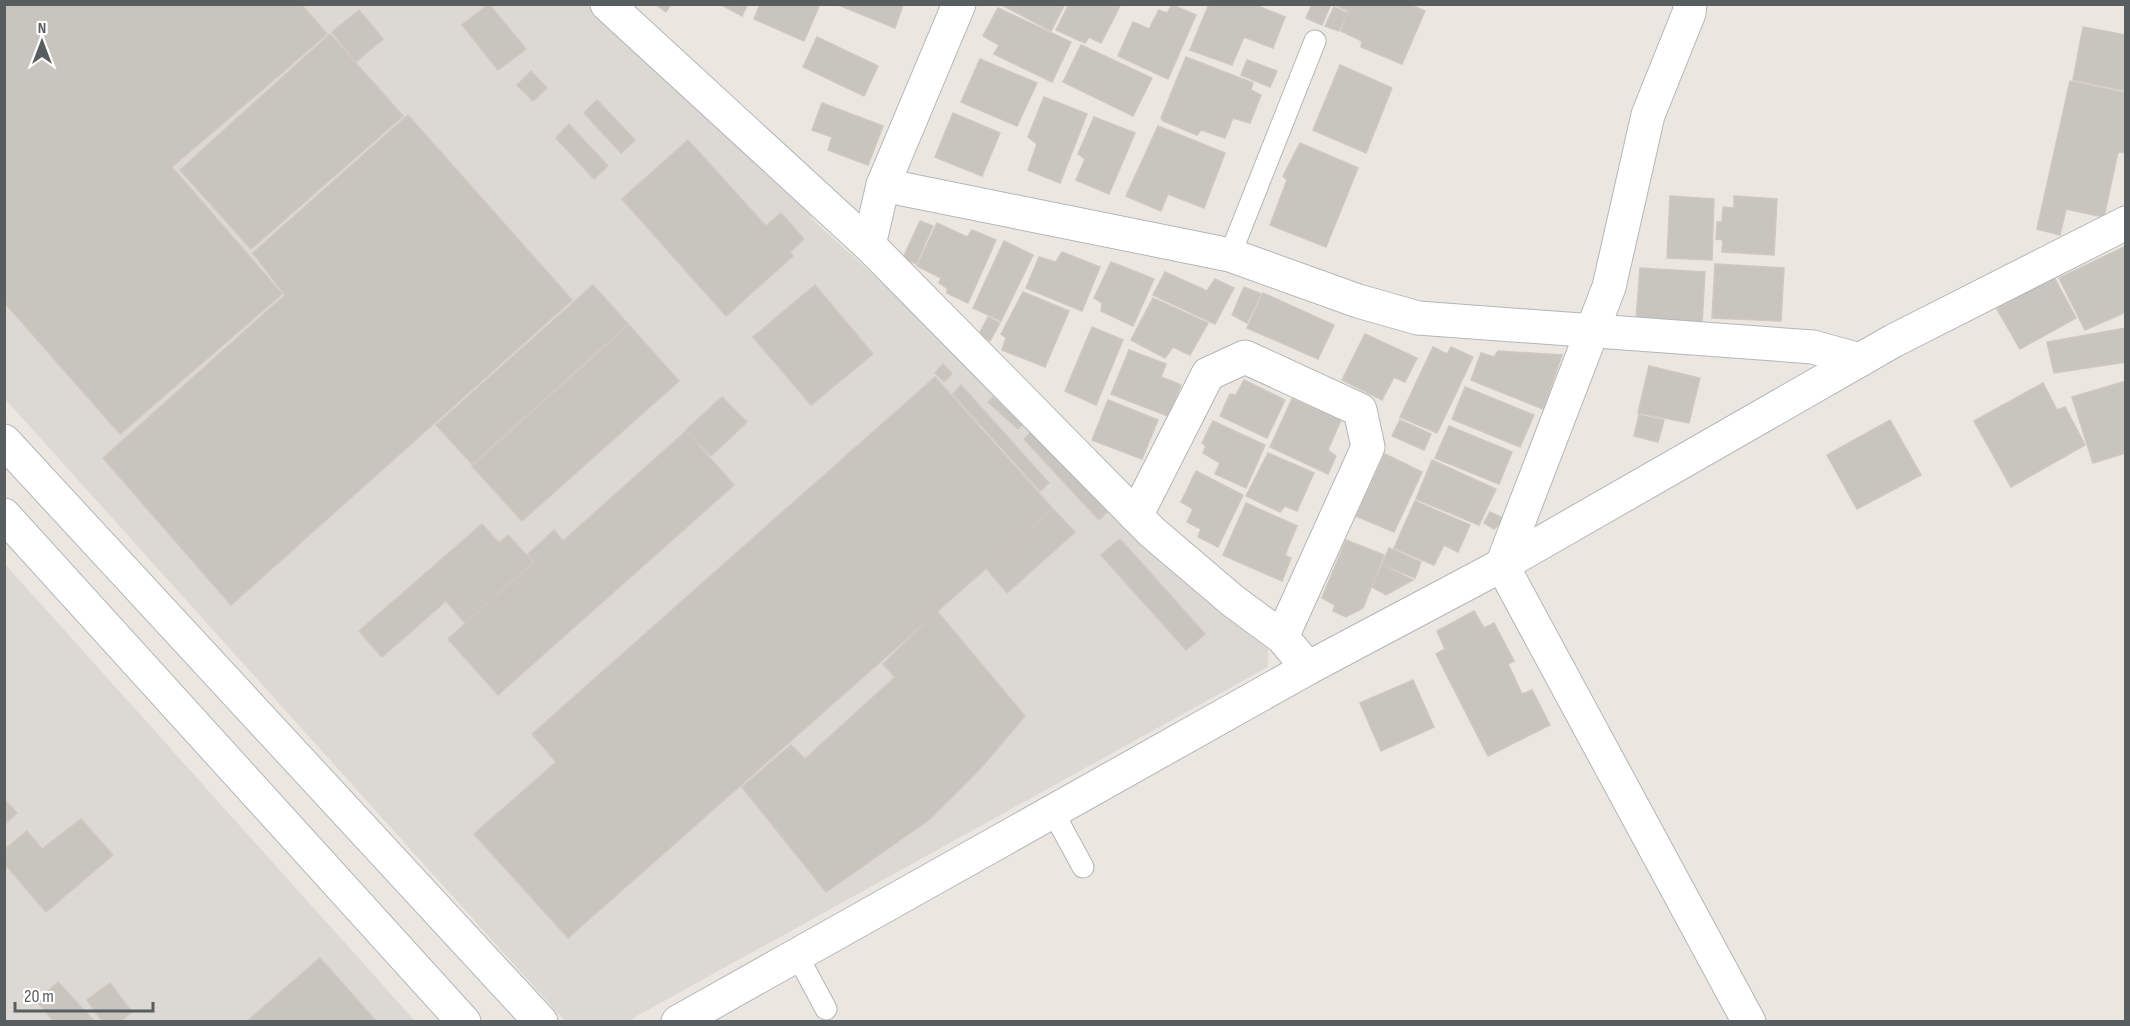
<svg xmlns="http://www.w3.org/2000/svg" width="2130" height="1026" viewBox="0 0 2130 1026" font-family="'Sofia Sans Condensed',sans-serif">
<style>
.industrial{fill:#dcd9d4}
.building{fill:#c8c4be;stroke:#cfc8be;stroke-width:1.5}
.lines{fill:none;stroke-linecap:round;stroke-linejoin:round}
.lane-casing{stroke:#b2b6ba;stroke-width:23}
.street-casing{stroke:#b2b6ba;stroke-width:35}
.lane{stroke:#fff;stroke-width:21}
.street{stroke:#fff;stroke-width:33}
</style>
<rect width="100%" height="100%" fill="#ebe7e0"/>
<g class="industrial">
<polygon points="4,5 593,5 809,204 812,219 943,338 1202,598 1268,641 1268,667 628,1021 565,1021 5,399"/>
<polygon points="5,564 415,1021 5,1021"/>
</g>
<g class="building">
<polygon points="4,4 301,4 327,34 172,167 282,294 120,434 4,302"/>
<polygon points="489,4 526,49 498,70 462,25"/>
<polygon points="655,4 671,4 666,12"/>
<polygon points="720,4 748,4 742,16"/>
<polygon points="760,4 820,4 804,41 754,19"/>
<polygon points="836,4 901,4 903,5 895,28"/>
<polygon points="1000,4 1065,4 1051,31"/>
<polygon points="1069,4 1121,4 1101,43 1089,37 1085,43 1056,30"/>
<polygon points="1209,4 1253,4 1285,17 1273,48 1244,37 1232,65 1190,50"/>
<polygon points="1312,4 1331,4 1322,25 1306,18"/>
<polygon points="1333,4 1408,4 1425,11 1402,64 1361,47 1362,41 1341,31 1348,11"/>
<polygon points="1172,5 1196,15 1168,79 1118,56 1133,22 1149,29 1159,10 1167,13"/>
<polygon points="1334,7 1347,13 1339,31 1325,26"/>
<polygon points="998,8 1071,42 1052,82 994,54 999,45 983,36"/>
<polygon points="359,10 383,39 356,62 332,32"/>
<polygon points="2083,27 2126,35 2126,91 2073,80"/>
<polygon points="330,34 403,116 251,249 180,170"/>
<polygon points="817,37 878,66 864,96 803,67"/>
<polygon points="1081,45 1152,78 1133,116 1063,82"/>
<polygon points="1186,57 1253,83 1251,90 1261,95 1250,123 1233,118 1225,138 1201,130 1197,135 1163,121 1161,118"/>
<polygon points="980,59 1037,83 1017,126 961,102"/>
<polygon points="1247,60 1277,71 1270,87 1241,75"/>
<polygon points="1340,65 1392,88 1366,153 1313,130"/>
<polygon points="531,71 547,88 533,101 517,85"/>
<polygon points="2070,81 2126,93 2126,153 2118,152 2104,217 2066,209 2060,235 2037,229"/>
<polygon points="1044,97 1087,114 1060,183 1028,170 1037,144 1028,137"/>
<polygon points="597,100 635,140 621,153 584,113"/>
<polygon points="822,103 883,126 868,165 828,150 832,137 812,130"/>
<polygon points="953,113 1000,133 982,176 935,157"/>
<polygon points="408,115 572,300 231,605 103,458 285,295 253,253"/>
<polygon points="1094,117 1135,133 1109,194 1076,180 1085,159 1078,154"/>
<polygon points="569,124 608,166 594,179 556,138"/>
<polygon points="1158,126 1225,153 1204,208 1168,194 1161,211 1126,196"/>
<polygon points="688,140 766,226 781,213 804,239 790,252 793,256 726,316 622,199"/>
<polygon points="1300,143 1358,168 1326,247 1270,225 1287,180 1283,176"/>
<polygon points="1670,196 1714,199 1712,260 1667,258"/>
<polygon points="1734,196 1777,199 1774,255 1722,252 1723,240 1716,239 1717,222 1722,222 1723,207 1734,208"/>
<polygon points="920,221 933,226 916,264 903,258"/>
<polygon points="937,223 967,237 972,230 996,240 968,303 947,293 947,288 939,283 941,278 917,266"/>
<polygon points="1004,241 1033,255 1001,321 973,308"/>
<polygon points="2126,246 2126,312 2085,330 2059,278"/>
<polygon points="1062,252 1100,267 1082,311 1026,288 1039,257 1056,262"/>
<polygon points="1111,262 1154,279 1133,326 1101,311 1102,303 1094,298"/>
<polygon points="1715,264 1784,268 1781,321 1712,318"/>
<polygon points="1640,268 1705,272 1702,325 1636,321"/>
<polygon points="1165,272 1207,291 1215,279 1234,288 1215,324 1153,295"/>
<polygon points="2054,277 2076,318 2020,349 1997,309"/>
<polygon points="593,285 628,324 472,464 436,425"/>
<polygon points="815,285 873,354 811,405 753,337"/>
<polygon points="1244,287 1261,294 1247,323 1232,315"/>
<polygon points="1023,292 1069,311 1045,367 1002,350 1006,338 1001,334"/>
<polygon points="1263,293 1334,325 1318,359 1247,328"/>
<polygon points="1153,298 1208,323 1190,355 1173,347 1165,358 1131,340"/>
<polygon points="988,317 1000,323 990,341 979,334"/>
<polygon points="629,325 679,381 522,521 472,466"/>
<polygon points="1092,327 1123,340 1096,405 1065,391"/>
<polygon points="2126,328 2126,362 2054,373 2047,342"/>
<polygon points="1365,334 1417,358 1405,382 1394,377 1382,400 1342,380"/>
<polygon points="1433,347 1447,354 1451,347 1473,357 1437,433 1400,417"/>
<polygon points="1129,350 1166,364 1161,377 1181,385 1168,416 1111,394"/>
<polygon points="1498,351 1562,355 1543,409 1471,380 1481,353 1494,357"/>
<polygon points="943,364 952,374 944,382 935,373"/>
<polygon points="1649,366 1700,378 1689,423 1638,413"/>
<polygon points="935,377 1053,509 568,938 474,834 556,762 532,734"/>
<polygon points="1244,380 1285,400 1267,438 1220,416 1230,394 1236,395"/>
<polygon points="2126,381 2126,453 2093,463 2072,397"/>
<polygon points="2043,383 2057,410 2065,407 2085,445 2011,487 1974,421"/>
<polygon points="961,385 1049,483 1040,491 953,394"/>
<polygon points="1465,387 1534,415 1520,447 1452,419"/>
<polygon points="722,397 747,422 711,456 686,430"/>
<polygon points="993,397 1022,424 1018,429 988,402"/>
<polygon points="1292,399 1341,420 1328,450 1336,456 1328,474 1270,447"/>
<polygon points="1108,400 1158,420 1142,459 1092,440"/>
<polygon points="1639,415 1664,420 1658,442 1634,436"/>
<polygon points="1400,420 1431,434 1424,450 1392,436"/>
<polygon points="1890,420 1921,475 1857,509 1827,455"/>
<polygon points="1213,421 1265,445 1246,488 1215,474 1220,463 1203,453 1206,446 1202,443"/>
<polygon points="1449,426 1512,452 1499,484 1435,458"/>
<polygon points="686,431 734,485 498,695 448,639 534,562 527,555 554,530 563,541"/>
<polygon points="1032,431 1107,512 1099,520 1024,439"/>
<polygon points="1268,453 1314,473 1297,511 1285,506 1280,512 1246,496"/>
<polygon points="1385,454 1422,472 1394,532 1356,516"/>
<polygon points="1432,460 1496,489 1479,525 1416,499"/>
<polygon points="1196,471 1243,495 1218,547 1198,537 1201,529 1187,522 1193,509 1181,502"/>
<polygon points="1415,501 1470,525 1458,552 1444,545 1434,565 1394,548"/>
<polygon points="1246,503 1297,526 1285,555 1291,558 1282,581 1223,555"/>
<polygon points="1053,509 1075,532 1007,593 986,568"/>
<polygon points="1490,512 1505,519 1494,529 1484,523"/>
<polygon points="482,524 499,543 508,535 533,562 465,623 446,601 382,657 359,631"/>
<polygon points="1120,539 1205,634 1186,650 1101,555"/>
<polygon points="1346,540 1384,555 1363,608 1346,617 1333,611 1335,605 1322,598"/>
<polygon points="1389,548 1421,562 1415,578 1382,564"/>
<polygon points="1382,565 1413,580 1386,595 1372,587"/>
<polygon points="937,611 1025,716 980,769 930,819 826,892 742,787 791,745 805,759 895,677 883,664"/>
<polygon points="1474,611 1484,628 1494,623 1514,661 1508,664 1522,694 1532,690 1550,725 1488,756 1436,654 1445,649 1437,631"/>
<polygon points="1413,680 1434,727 1381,751 1360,703"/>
<polygon points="4,799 17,813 4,825"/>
<polygon points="81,819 113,855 46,912 4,863 4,850 27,831 42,849"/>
<polygon points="320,958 377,1022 246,1022"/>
<polygon points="58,982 95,1022 54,1022 37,1001"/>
<polygon points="110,983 132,1012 119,1022 103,1022 87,1000"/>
</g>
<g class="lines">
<defs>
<g id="lane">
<polyline points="1230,255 1315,41"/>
<polyline points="1053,812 1083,867"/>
<polyline points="797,955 826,1009"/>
</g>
<g id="street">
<polyline points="607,4 869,245 1152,532 1233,601 1282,637 1308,668"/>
<polyline points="1690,4 1689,13 1648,115 1609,287 1502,565 1749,1022"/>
<polyline points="883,185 1230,255 1358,301 1418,318 1813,347 1860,360"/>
<polyline points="869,245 883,185 959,4"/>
<polyline points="4,441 541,1022"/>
<polyline points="4,515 464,1022"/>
<polyline points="1136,516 1208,374 1245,357 1360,410 1368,447 1282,637"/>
<polyline points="678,1022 1308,668 1502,565 1893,341 2126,223"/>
</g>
</defs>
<use href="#lane" class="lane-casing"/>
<use href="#street" class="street-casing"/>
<use href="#lane" class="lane"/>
<use href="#street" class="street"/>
</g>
<rect width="2130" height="1026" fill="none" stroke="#585d60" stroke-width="12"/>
<g transform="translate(42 42)" stroke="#ffffff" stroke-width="4.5" paint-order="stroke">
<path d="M0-4.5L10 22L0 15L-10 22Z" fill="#585d60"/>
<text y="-9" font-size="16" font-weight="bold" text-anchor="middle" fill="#585d60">N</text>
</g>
<path d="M15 1002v9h138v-9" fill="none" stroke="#585d60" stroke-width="3"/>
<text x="24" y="1002" font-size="18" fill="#585d60" stroke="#ffffff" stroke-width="4.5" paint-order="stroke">20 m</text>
</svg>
